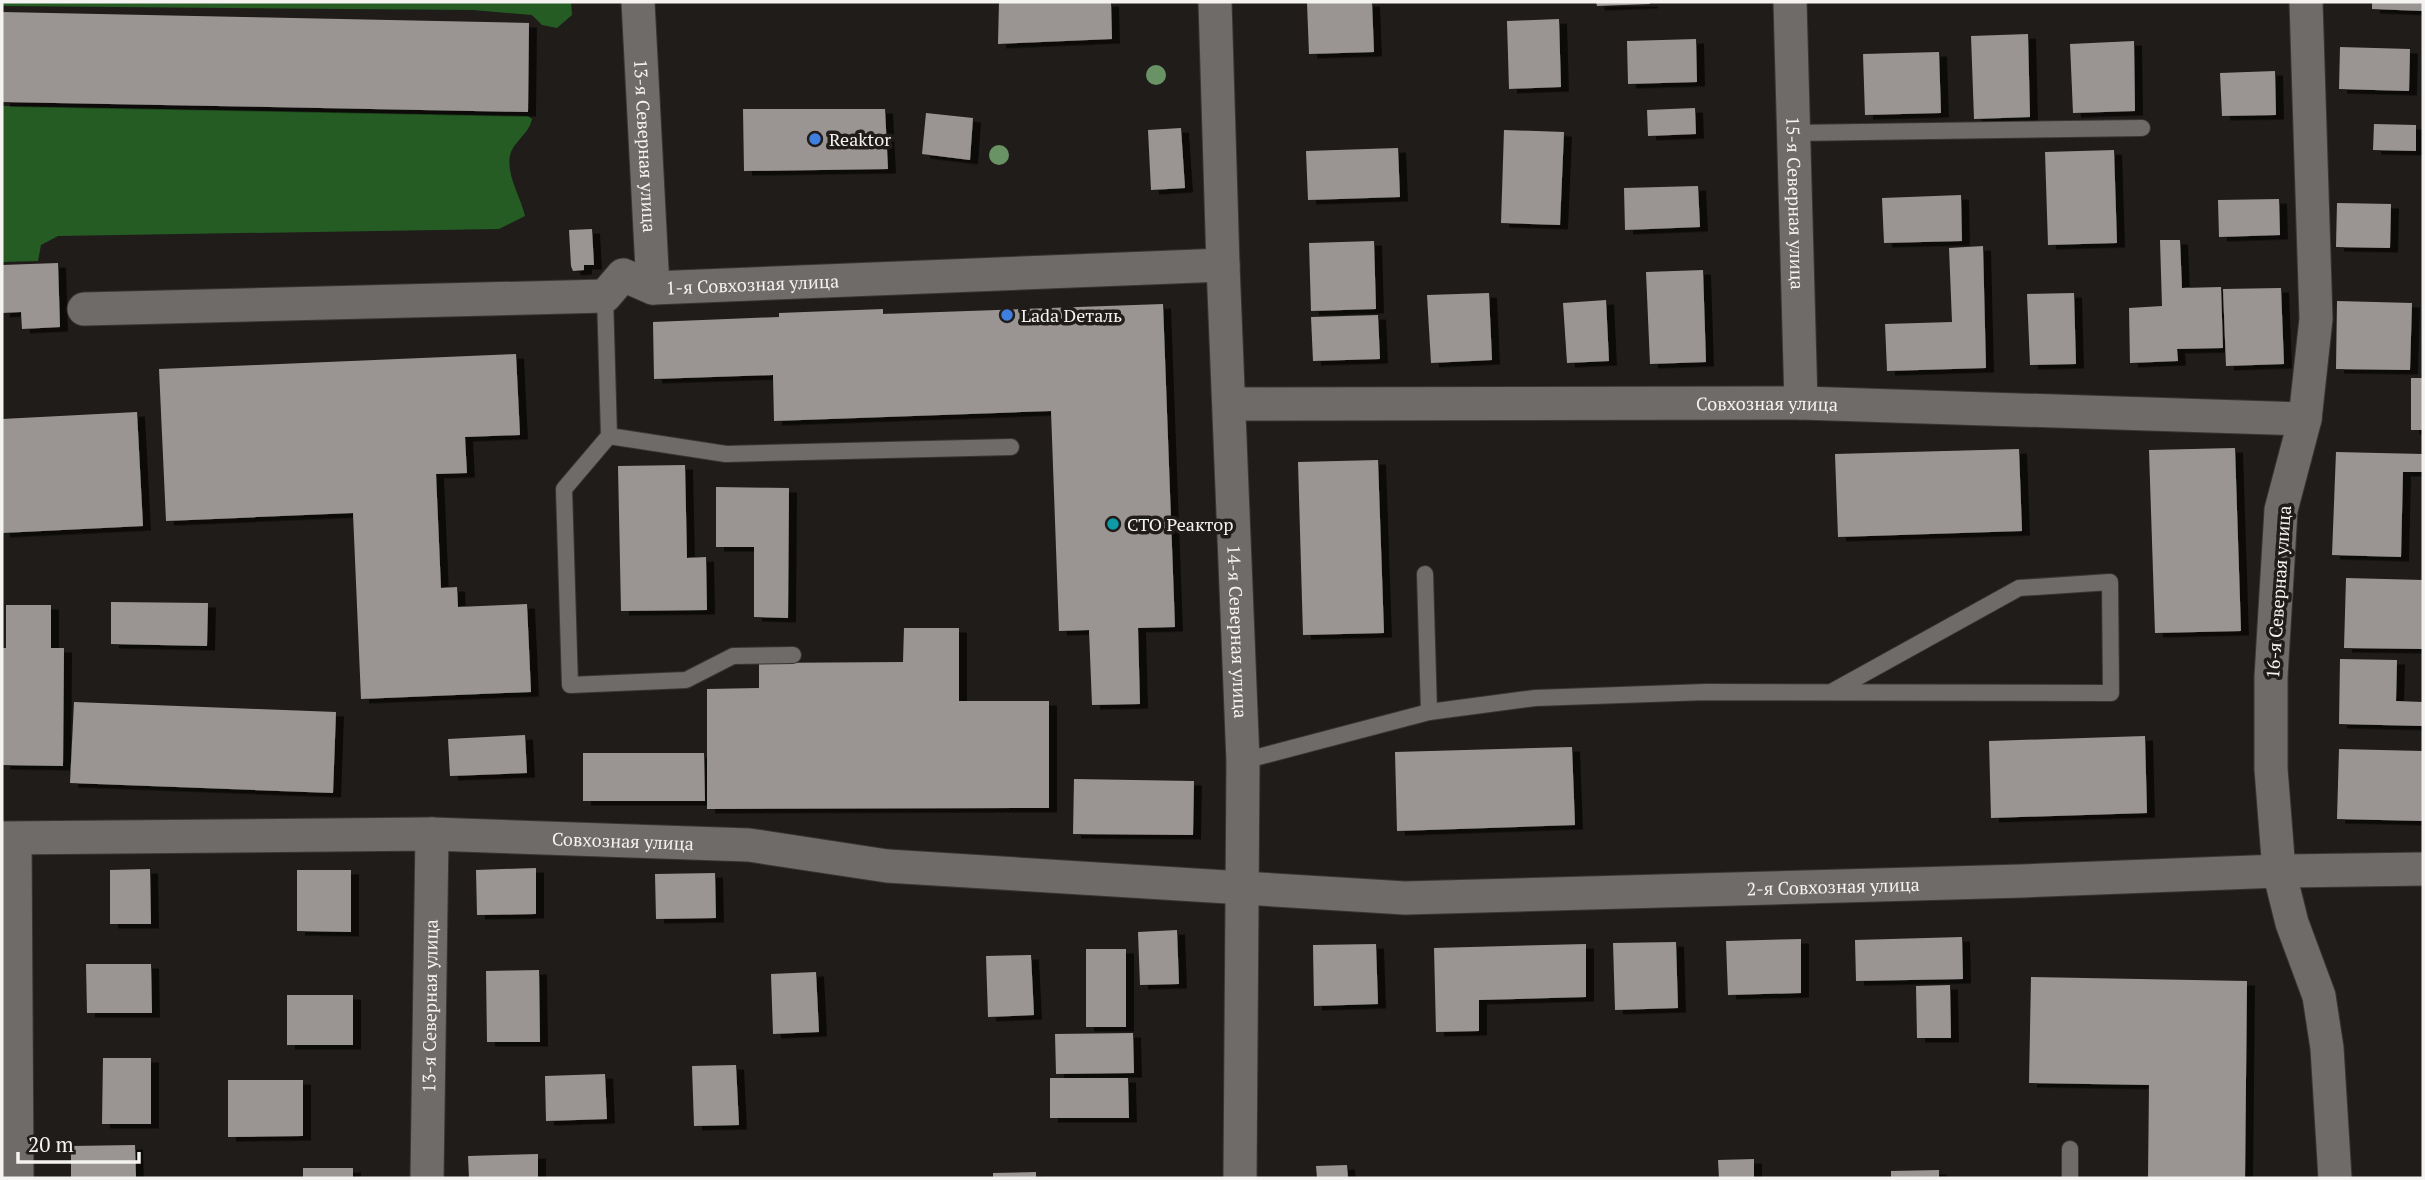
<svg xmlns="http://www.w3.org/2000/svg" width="2425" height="1180" viewBox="0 0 2425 1180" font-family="'PT Serif',serif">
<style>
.forest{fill:#255c24}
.building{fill:#9a9593;filter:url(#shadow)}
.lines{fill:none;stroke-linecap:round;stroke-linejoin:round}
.lane-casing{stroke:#383635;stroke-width:18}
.street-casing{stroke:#383635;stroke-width:35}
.lane{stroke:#6f6b69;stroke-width:16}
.street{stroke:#6f6b69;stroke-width:33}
.tree{fill:#6a9365}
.shop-dot{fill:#3f7fe0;stroke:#201c1a;stroke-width:2.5}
.culture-dot{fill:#0f9aa8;stroke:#201c1a;stroke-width:2.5}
.labels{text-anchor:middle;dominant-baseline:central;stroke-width:7;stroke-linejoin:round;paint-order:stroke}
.poi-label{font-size:18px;fill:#f5f3f1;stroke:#201c1a;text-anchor:start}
.street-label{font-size:18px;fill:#f5f3f1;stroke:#201c1a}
</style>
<defs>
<filter id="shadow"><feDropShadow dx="8" dy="4.5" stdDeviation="0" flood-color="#0009"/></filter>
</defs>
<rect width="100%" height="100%" fill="#201c1a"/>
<g class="forest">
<polygon points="2,2 571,2 572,15 557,28 542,25 532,15 473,10 2,6"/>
<path d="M2,106L528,116L532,119C529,133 516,140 511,152C504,172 521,197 525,216L499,229L58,236L41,245L38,261L2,262Z"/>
</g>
<g class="building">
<polygon points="999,2 1111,2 1112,39 998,44"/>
<polygon points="1352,2 1372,2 1374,52 1309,54 1307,3"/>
<polygon points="1596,2 1650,2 1650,4 1597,6"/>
<polygon points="2372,2 2423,2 2423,11 2372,9"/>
<polygon points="2,12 529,23 528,112 2,102"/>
<polygon points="1559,19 1561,87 1509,89 1507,21"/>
<polygon points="2028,34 2030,117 1974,119 1971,36"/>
<polygon points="1696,39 1697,82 1628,84 1627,41"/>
<polygon points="2134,41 2135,111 2073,113 2070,44"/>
<polygon points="2340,47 2410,49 2409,91 2339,89"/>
<polygon points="1939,52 1941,113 1865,115 1863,54"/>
<polygon points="2275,71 2276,115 2222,116 2220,73"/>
<polygon points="1695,108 1696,134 1648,136 1647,110"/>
<polygon points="743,109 885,109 888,169 744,171"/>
<polygon points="926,113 973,118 970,160 922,154"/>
<polygon points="2374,124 2416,125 2416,151 2373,150"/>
<polygon points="1181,128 1185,188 1151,190 1148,130"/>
<polygon points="1504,130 1564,132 1560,225 1501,223"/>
<polygon points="1398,148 1400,197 1308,200 1306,151"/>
<polygon points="2114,150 2117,243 2048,245 2045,152"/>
<polygon points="1698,186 1700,227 1625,230 1624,188"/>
<polygon points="1961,195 1962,241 1884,243 1882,198"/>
<polygon points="2279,199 2280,235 2219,237 2218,200"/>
<polygon points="2337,203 2391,204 2390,248 2336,247"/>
<polygon points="592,229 594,265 584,265 584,270 573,271 571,266 569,230"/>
<polygon points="2160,240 2180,240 2182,288 2221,287 2223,348 2177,349 2178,361 2130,363 2129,308 2162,306"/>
<polygon points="1374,241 1376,309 1311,311 1309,243"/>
<polygon points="1983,246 1986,368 1887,371 1885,324 1952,322 1949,248"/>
<polygon points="58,263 60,327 22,329 21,312 2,313 2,265"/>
<polygon points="1703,270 1706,362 1650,364 1646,272"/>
<polygon points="2281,288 2284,364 2226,366 2223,289"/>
<polygon points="1489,293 1492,360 1431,363 1427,295"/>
<polygon points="2074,293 2076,364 2030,365 2027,294"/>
<polygon points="1606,300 1609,361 1567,363 1563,303"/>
<polygon points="2337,301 2412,303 2410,370 2336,369"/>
<polygon points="1163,304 1175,627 1138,628 1140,704 1092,705 1089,630 1059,631 1051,411 774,421 773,375 654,379 653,322 779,317 779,313 883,309 883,314"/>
<polygon points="1378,315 1380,359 1313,361 1311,317"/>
<polygon points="516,354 520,435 465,437 467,473 436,474 441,588 457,587 458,607 527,604 531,692 361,699 353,513 166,521 159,369"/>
<rect x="2411" y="378" width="12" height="52"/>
<polygon points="137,412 143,526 2,533 2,419"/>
<polygon points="2235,448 2241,631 2155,633 2149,450"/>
<polygon points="2019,449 2022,531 1838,537 1835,454"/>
<polygon points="2336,452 2423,454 2423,472 2403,472 2401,557 2332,555"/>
<polygon points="1378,460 1384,633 1303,635 1298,462"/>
<polygon points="685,465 687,558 706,557 707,610 621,611 618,466"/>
<polygon points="716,487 789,488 788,618 754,617 754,547 716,547"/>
<polygon points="2346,578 2423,580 2423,649 2344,648"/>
<polygon points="111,602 208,603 207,646 111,644"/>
<polygon points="6,605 51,605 51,648 64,648 63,766 2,765 2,648 6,648"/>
<polygon points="904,628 959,628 959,701 1049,701 1049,808 707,809 707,689 759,688 759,663 903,662"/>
<polygon points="2340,659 2397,660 2396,701 2423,702 2423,726 2339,724"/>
<polygon points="74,702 336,712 333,793 70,783"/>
<polygon points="525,735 527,773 450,776 448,739"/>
<polygon points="2145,736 2147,813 1991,818 1989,741"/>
<polygon points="1572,747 1575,825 1397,831 1395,752"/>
<polygon points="2339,749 2423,751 2423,821 2337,819"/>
<polygon points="583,753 704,753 705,801 583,801"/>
<polygon points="1074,779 1194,781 1193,835 1073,834"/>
<polygon points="536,868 536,914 477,915 476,870"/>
<polygon points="150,869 151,924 110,924 110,870"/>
<polygon points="297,870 351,870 351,932 297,931"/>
<polygon points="715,873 716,918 656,919 655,874"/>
<polygon points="1177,930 1179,984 1140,985 1138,932"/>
<polygon points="1962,937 1963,979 1856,981 1855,940"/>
<polygon points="1801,939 1801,993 1728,995 1726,941"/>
<polygon points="1676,942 1678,1008 1615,1010 1613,943"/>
<polygon points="1376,944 1378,1004 1314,1006 1313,945"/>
<polygon points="1586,944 1586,997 1479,1000 1479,1031 1436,1032 1434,948"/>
<rect x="1086" y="949" width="40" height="78"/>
<polygon points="1031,955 1034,1015 988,1017 986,956"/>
<polygon points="86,964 151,964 152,1013 87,1013"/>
<polygon points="539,970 540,1042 487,1042 486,971"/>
<polygon points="816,972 819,1032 773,1034 771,974"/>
<polygon points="2031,977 2247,981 2245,1178 2148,1178 2149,1085 2029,1083"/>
<polygon points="1950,985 1951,1038 1917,1038 1916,986"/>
<rect x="287" y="995" width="66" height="50"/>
<polygon points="1133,1033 1134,1073 1056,1074 1055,1034"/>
<polygon points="103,1058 151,1058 151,1124 102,1124"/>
<polygon points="736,1065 739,1125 694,1126 692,1066"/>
<polygon points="605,1074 607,1119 546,1121 545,1076"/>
<polygon points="1050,1078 1128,1078 1129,1118 1050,1118"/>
<polygon points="228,1080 303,1080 303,1136 228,1137"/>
<polygon points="135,1145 136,1178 71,1178 71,1146"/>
<polygon points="538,1154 538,1178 469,1178 468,1156"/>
<polygon points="1754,1159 1754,1178 1719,1178 1718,1160"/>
<polygon points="1347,1165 1348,1178 1317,1178 1316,1166"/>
<rect x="303" y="1168" width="50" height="10"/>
<polygon points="1939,1170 1939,1178 1891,1178 1891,1171"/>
<polygon points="1036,1172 1036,1178 993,1178 993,1173"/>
</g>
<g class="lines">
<defs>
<g id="lane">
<polyline points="1794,133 2142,128"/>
<polyline points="605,296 609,436 726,454 1011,447"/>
<polyline points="609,436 564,489 570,685 686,680 733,656 793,655"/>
<polyline points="1425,574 1429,712"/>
<polyline points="1243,761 1429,712 1535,698 1706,692 2111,693 2110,582 2019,588 1833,691"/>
<polyline points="2070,1178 2070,1149"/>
</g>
<g id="street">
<path id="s1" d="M638,2L653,288"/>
<path id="s2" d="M1215,2L1223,265L1243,761L1240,1178"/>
<path id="s3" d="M1790,2L1801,403"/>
<polyline points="2306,2 2316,319 2305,419 2281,510 2271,677 2271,769 2279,871 2292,923 2319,996 2327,1048 2335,1178"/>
<path id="s4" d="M84,309L605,296L623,275L653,288L1223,265"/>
<path id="s5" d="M1230,404L1801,403L2305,419"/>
<path id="s6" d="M2,838L432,834L749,845L887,866L1405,898L2022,881L2279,871L2423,869"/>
<polyline points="15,839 17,1178"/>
<path id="s7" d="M427,1178L432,834"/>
</g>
</defs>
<use href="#lane" class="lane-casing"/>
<use href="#street" class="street-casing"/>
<use href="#lane" class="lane"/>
<use href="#street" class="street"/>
</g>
<g class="tree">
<circle cx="1156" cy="75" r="10"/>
<circle cx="999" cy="155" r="10"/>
</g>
<g class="shop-dot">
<circle cx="815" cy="139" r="7"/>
<circle cx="1007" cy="315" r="7"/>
</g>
<circle class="culture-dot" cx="1113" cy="524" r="7"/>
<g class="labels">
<g class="poi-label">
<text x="829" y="139">Reaktor</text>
<text x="1021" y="315">Lada Dеталь</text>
<text x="1127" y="524">СТО Реактор</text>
</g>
<g class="street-label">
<text stroke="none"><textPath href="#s1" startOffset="144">13-я Северная улица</textPath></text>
<text stroke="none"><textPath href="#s3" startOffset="201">15-я Северная улица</textPath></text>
<text stroke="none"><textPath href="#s4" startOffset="681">1-я Совхозная улица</textPath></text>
<text stroke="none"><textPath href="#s5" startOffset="537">Совхозная улица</textPath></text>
<text transform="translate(2278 592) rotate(-86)">16-я Северная улица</text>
<text stroke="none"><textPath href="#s2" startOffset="630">14-я Северная улица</textPath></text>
<text stroke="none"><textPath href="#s6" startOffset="621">Совхозная улица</textPath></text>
<text stroke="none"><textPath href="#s6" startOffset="1834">2-я Совхозная улица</textPath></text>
<text stroke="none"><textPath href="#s7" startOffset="172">13-я Северная улица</textPath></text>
</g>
</g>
<rect width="2425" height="1180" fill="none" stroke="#f5f3f1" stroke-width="7"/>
<path d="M18 1152v10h121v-10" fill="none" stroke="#f5f3f1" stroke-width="3.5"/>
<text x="28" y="1152" font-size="21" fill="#f5f3f1" stroke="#201c1a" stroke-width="5" paint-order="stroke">20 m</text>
</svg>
